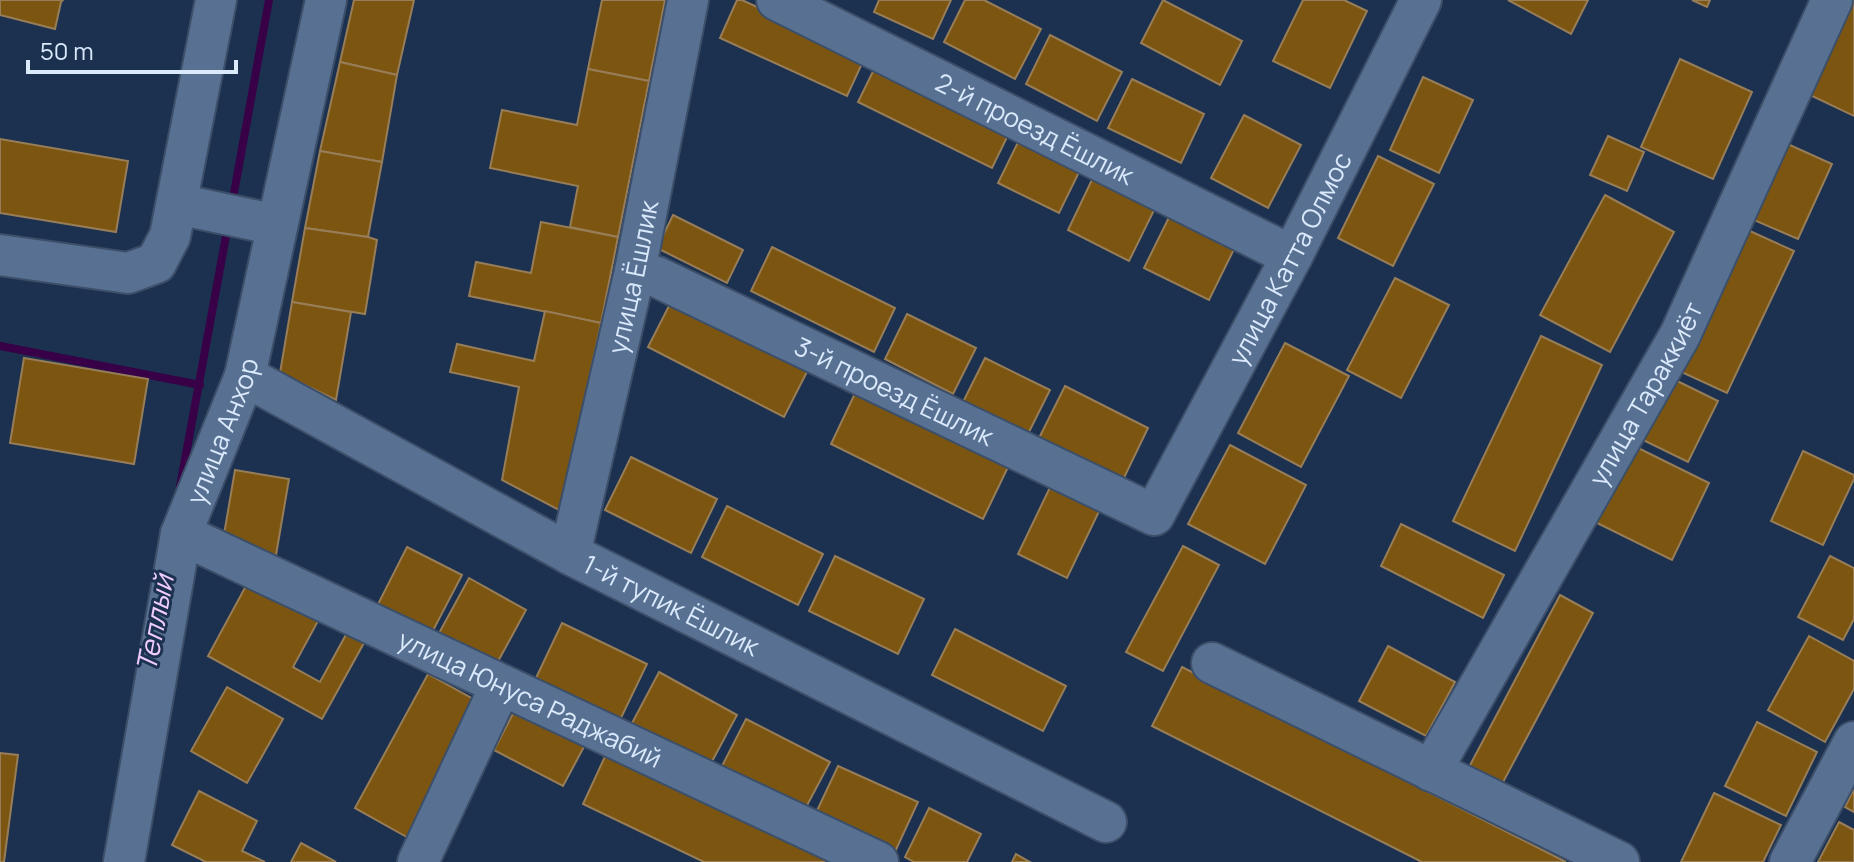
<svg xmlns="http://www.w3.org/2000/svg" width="1854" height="862" viewBox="0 0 1854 862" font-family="Manrope,sans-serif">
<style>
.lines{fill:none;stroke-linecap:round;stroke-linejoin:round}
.stream{stroke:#370047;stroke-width:8}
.building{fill:#7c5611;stroke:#977d58;stroke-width:2}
.minor-casing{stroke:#3c4e68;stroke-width:44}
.minor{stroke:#587193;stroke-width:40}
.labels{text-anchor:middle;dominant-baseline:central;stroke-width:6;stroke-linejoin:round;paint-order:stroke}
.street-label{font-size:26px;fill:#dae9fc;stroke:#1b314f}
.water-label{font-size:28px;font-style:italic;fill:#f0cdfe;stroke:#1b314f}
</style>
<rect width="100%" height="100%" fill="#1b314f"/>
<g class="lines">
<g class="stream">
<polyline points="232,204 269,0"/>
<polyline points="0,346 200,385"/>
<polyline points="180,487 228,225"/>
</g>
</g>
<g class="building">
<polygon points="0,0 63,0 61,2 55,29 0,15"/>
<polygon points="354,0 414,0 397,75 340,62"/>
<polygon points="602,0 665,0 649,81 588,69"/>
<polygon points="737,0 742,0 865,57 847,96 720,38"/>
<polygon points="879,0 951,0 933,39 874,12"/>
<polygon points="965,0 984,0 1041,29 1015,79 944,42"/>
<polygon points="1163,0 1242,41 1220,85 1141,43"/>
<polygon points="1303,0 1344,0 1367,11 1330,88 1273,61"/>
<polygon points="1508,0 1588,0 1571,34"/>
<polygon points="1692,0 1710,0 1707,7"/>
<polygon points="1854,1 1854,116 1808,94"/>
<polygon points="1050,35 1122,72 1097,121 1026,84"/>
<polygon points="879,59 1013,125 992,168 858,102"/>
<polygon points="1680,59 1752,92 1713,179 1641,147"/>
<polygon points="340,62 397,75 382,162 320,151"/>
<polygon points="588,69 649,81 618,237 570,227 578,186 490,168 502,110 577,125"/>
<polygon points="1423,77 1473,100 1439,173 1390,150"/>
<polygon points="1132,79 1204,114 1181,163 1108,128"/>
<polygon points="1244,115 1301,145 1268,208 1211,178"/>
<polygon points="1023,132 1084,162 1059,213 998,183"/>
<polygon points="1608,136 1644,152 1627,191 1590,175"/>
<polygon points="0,139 128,161 116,232 0,213"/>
<polygon points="1781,141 1832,164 1798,239 1747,217"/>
<polygon points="320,151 382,162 368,237 305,228"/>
<polygon points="1378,156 1434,184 1393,266 1338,238"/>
<polygon points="1098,167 1160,198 1129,261 1068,230"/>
<polygon points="1605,195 1674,232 1610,352 1540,315"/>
<polygon points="1175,205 1240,237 1209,300 1144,268"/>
<polygon points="673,215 743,250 727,283 657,248"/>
<polygon points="541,222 618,237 601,323 469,296 476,262 531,273"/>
<polygon points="1741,227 1794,251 1727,393 1675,369"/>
<polygon points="305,228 368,237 377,240 365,314 292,302"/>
<polygon points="772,247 895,308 874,352 751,291"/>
<polygon points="1395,278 1449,305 1401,398 1347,370"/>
<polygon points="674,296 810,366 784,417 648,347"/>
<polygon points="292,302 351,312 336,400 280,373"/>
<polygon points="545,311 601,323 561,511 502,480 519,387 450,372 457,344 534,361"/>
<polygon points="907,314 976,348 953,394 885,359"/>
<polygon points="1541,336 1602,365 1515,551 1453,521"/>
<polygon points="1285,343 1349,376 1301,467 1238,433"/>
<polygon points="24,358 148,379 134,464 10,443"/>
<polygon points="985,358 1050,390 1028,434 963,402"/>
<polygon points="1669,377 1718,401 1688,462 1639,438"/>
<polygon points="1065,386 1148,428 1122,482 1038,440"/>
<polygon points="857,389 1009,465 983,519 831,444"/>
<polygon points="1230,445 1306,485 1265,564 1188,524"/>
<polygon points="1632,445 1709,483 1672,560 1595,522"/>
<polygon points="1803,451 1854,475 1854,479 1823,545 1771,521"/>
<polygon points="631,457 717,499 691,553 605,510"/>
<polygon points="235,470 289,479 276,555 222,546"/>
<polygon points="1054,479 1103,503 1067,578 1018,554"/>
<polygon points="727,506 823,554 798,605 702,557"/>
<polygon points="1401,524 1504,575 1483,618 1381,566"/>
<polygon points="1183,546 1219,565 1163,671 1126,652"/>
<polygon points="407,547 462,575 426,644 372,616"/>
<polygon points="835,556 924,599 898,654 809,611"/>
<polygon points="1830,556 1854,568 1854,619 1843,640 1798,617"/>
<polygon points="469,578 526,610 489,678 432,646"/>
<polygon points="248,582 318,621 293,667 320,682 348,631 365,641 322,719 208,656"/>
<polygon points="1560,595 1593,613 1501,786 1468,769"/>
<polygon points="562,623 647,664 620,720 535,680"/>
<polygon points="955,629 1066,686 1043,731 932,675"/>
<polygon points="1809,636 1854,661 1854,689 1825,742 1768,710"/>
<polygon points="1388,646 1455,682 1426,736 1359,701"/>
<polygon points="1182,667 1566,862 1422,862 1152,726"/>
<polygon points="659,672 737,715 709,767 631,725"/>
<polygon points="428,674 484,705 412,840 355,808"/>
<polygon points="227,687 283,719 247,783 191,751"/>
<polygon points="517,706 586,743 563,786 494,750"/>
<polygon points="746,719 830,762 803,813 720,770"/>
<polygon points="1757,722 1817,752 1786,816 1725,786"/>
<polygon points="608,750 841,862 704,862 583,804"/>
<polygon points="0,753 18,755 4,862 0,862"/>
<polygon points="838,766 918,802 894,854 814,817"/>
<polygon points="1854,789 1854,812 1845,807"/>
<polygon points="199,791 257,821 242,851 265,862 206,862 172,845"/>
<polygon points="1714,793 1781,825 1763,862 1681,862"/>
<polygon points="929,808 981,834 967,862 914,862 905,857"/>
<polygon points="1839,822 1854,830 1854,862 1818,862"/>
<polygon points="301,843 336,862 291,862"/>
<polygon points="1016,854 1030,862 1012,862"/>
</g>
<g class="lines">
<defs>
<g id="minor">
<path id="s1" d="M777,0L1292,256"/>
<polyline points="177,204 277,225"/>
<polyline points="0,255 128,273 156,263 170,236 216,0"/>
<path id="s2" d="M635,271L657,277L1154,515L1292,256L1421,0"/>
<path id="s3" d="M245,376L570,554L1106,822"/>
<path id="s4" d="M181,534L878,862"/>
<path id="s5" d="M570,554L635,271L688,0"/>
<polyline points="1212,663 1619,862"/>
<path id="s6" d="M1431,771L1680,335L1832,0"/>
<path id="s7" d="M124,862L181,534L245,376L326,0"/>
<polyline points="418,862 501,685"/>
<polyline points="1790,862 1854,742"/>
</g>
</defs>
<use href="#minor" class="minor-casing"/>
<use href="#minor" class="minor"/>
</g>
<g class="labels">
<g class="street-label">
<text stroke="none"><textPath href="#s1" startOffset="288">2-й проезд Ёшлик</textPath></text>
<text stroke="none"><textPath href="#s2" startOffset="864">улица Катта Олмос</textPath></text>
<text stroke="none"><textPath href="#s5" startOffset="284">улица Ёшлик</textPath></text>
<text stroke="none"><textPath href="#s2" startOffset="286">3-й проезд Ёшлик</textPath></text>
<text stroke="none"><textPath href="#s6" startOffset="434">улица Тараккиёт</textPath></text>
<text stroke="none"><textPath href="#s7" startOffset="444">улица Анхор</textPath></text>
<text stroke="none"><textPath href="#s3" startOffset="484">1-й тупик Ёшлик</textPath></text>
<text stroke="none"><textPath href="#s4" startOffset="386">улица Юнуса Раджабий</textPath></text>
</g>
<g class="water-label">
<text transform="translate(154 623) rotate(-79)">Теплый</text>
</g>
</g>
<path d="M28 60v12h208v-12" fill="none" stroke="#dae9fc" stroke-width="4"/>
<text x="40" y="60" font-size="24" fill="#dae9fc" stroke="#1b314f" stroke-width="6" paint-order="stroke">50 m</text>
</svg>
